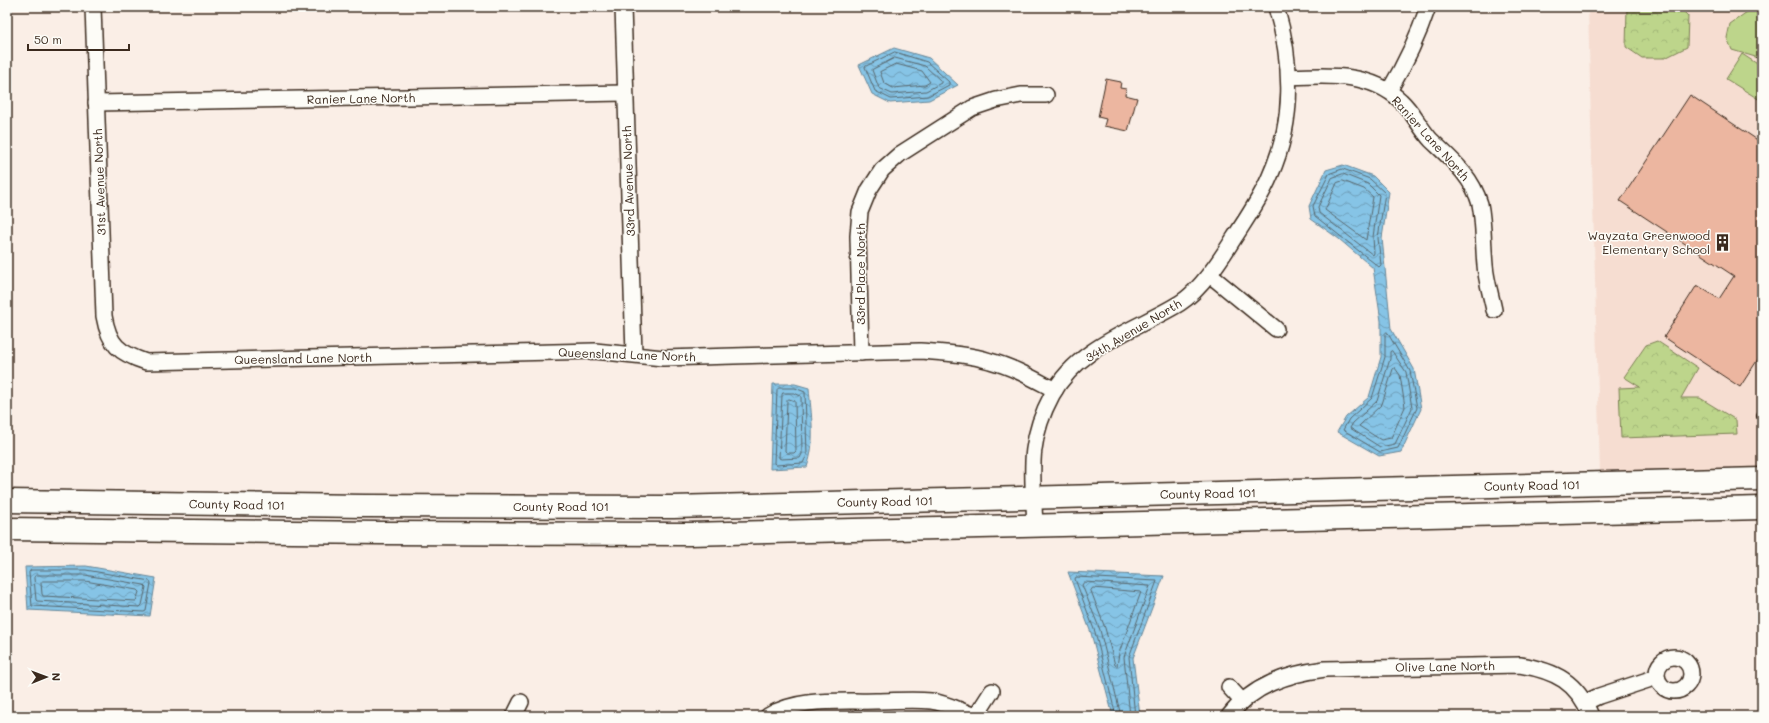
<svg xmlns="http://www.w3.org/2000/svg" width="1769" height="723" viewBox="0 0 1769 723" font-family="Mali,sans-serif">
<style>
.built{fill:#f6ddd1}
.park{fill:url(#park-crowns);stroke:#7c8054}
.pitch{fill:#bdd58b;stroke:#7c8054}
.water{fill:url(#water-waves);stroke:#688696}
.lines{fill:none;stroke-linecap:round;stroke-linejoin:round}
.shore{stroke:#59686e;stroke-width:1}
.building{fill:#ecb6a0;stroke:#3b2a1e}
.service-casing{stroke:#3b2a1e;stroke-width:10}
.minor-casing{stroke:#3b2a1e;stroke-width:18}
.primary-casing{stroke:#3b2a1e;stroke-width:25}
.service{stroke:#fdfcf7;stroke-width:7}
.minor{stroke:#fdfcf7;stroke-width:15}
.primary{stroke:#fdfcf7;stroke-width:22}
.labels{text-anchor:middle;dominant-baseline:central;stroke-width:3;stroke-linejoin:round;paint-order:stroke}
.street-label{font-size:12px;fill:#3b2a1e;stroke:#fdfcf7}
.poi-label{font-size:12px;fill:#3b2a1e;stroke:#fdfcf7;text-anchor:end}
</style>
<defs>
<pattern id="park-crowns" width="20" height="18" patternUnits="userSpaceOnUse"><rect width="20" height="18" fill="#bdd58b"/><path d="M2 6a3 3 0 1 1 6 0M12 15a3 3 0 1 1 6 0" fill="none" stroke="#a3b778"/></pattern>
<pattern id="water-waves" width="16" height="10" patternUnits="userSpaceOnUse"><rect width="16" height="10" fill="#86c4e6"/><path d="M0 5q4-4 8 0t8 0" fill="none" stroke="#6f9fba"/></pattern>
</defs>
<rect width="100%" height="100%" fill="#faeee6"/>
<filter id="ink" filterUnits="userSpaceOnUse"><feTurbulence type="fractalNoise" baseFrequency=".025" numOctaves="2"/><feDisplacementMap in="SourceGraphic" scale="8" xChannelSelector="R" yChannelSelector="G"/><feConvolveMatrix kernelMatrix="1 2 1 2 8 2 1 2 1" color-interpolation-filters="sRGB"/></filter>
<g filter="url(#ink)">
<polygon class="built" points="1588,7 1762,7 1762,471 1600,474"/>
<g class="park">
<polygon points="1627,7 1682,7 1682,10 1688,16 1687,47 1665,58 1642,58 1626,47"/>
<polygon points="1657,341 1698,368 1681,398 1700,398 1736,420 1737,434 1621,438 1619,388 1640,387 1624,377 1646,345"/>
</g>
<g class="pitch">
<polygon points="1754,7 1762,7 1762,59 1732,50 1727,38 1730,24"/>
<polygon points="1742,54 1762,67 1762,96 1760,100 1726,79"/>
</g>
<g class="water">
<polygon points="894,48 929,58 958,85 929,100 890,103 872,94 859,65"/>
<polygon points="1343,165 1373,176 1389,192 1382,238 1391,329 1414,369 1421,409 1401,452 1379,456 1337,432 1346,417 1369,397 1381,357 1381,321 1373,268 1339,239 1311,219 1309,206 1326,170"/>
<path d="M773,384H795L809,388C811,413 816,443 807,467L770,469Z"/>
<polygon points="86,566 156,578 150,616 28,610 25,567"/>
<polygon points="1068,572 1164,576 1133,658 1140,716 1113,716 1091,633"/>
</g>
<g class="lines">
<g class="shore">
<polygon points="895,52 927,62 949,82 949,85 928,96 891,99 875,91 865,67"/>
<polygon points="895,58 925,66 941,81 941,83 926,91 892,94 879,88 872,70"/>
<polygon points="896,64 922,71 930,82 925,85 893,88 884,83 880,72"/>
<polygon points="1343,169 1370,179 1385,193 1378,238 1381,265 1379,267 1315,216 1313,206 1329,174"/>
<polygon points="1343,174 1368,184 1379,195 1373,237 1374,253 1373,255 1319,213 1318,207 1332,178"/>
<polygon points="1343,181 1364,189 1373,197 1366,240 1325,210 1337,183"/>
<polygon points="1387,332 1410,371 1417,408 1398,448 1380,452 1343,430 1349,419 1372,398 1385,357 1385,334"/>
<polygon points="1392,351 1406,372 1412,408 1395,444 1380,447 1350,428 1353,423 1377,401 1390,359 1390,352"/>
<polygon points="1395,368 1400,375 1405,407 1391,438 1381,440 1359,426 1382,404 1393,369"/>
<polygon points="779,388 795,388 805,392 807,455 803,463 776,465 774,463 777,390"/>
<polygon points="783,393 794,393 801,396 802,454 800,458 781,459 779,458 782,395"/>
<polygon points="789,399 795,401 796,451 794,453 787,453 785,451 787,401"/>
<polygon points="31,570 86,570 150,581 151,583 146,611 144,612 32,606 29,573"/>
<polygon points="36,575 85,575 144,585 146,587 142,605 140,607 37,601 36,600 34,578"/>
<polygon points="43,581 85,581 137,590 139,592 136,601 43,596 42,594 41,583"/>
<polygon points="1093,588 1141,592 1119,653 1117,666 1115,665 1105,628 1091,591"/>
<polyline points="1116,716 1095,632 1075,579 1076,577 1157,581 1129,657 1135,716"/>
<polyline points="1121,716 1100,630 1082,585 1084,582 1150,586 1124,657 1130,716"/>
</g>
</g>
<g class="building">
<polygon points="1106,79 1121,82 1120,88 1126,89 1125,95 1137,98 1128,131 1104,126 1106,119 1098,117"/>
<polygon points="1690,95 1762,143 1762,353 1740,387 1664,337 1697,285 1719,299 1734,276 1620,201"/>
</g>
<g class="lines">
<defs>
<polyline id="service" points="1761,415 1762,415"/>
<g id="minor">
<path d="M93,7L104,316C109,345 119,353 146,362L595,351L663,358L920,351C944,353 968,354 990,361C1013,367 1034,379 1055,390"/>
<polyline points="623,7 634,354"/>
<path d="M1289,77C1328,75 1371,72 1401,101C1413,112 1420,128 1431,140C1451,159 1472,176 1480,204C1484,223 1483,245 1485,265C1486,280 1491,295 1494,310"/>
<path d="M1389,91C1405,64 1418,37 1428,7"/>
<polyline points="96,103 625,93"/>
<polyline points="1210,275 1276,329"/>
<polyline points="861,353 858,236 860,212 869,190 882,170 900,154 972,108 996,100 1021,95 1046,95"/>
<path d="M1035,526C1033,475 1026,443 1052,395C1078,346 1136,330 1180,303C1201,290 1221,259 1234,238C1247,218 1261,198 1270,176C1295,120 1293,64 1276,7"/>
<circle cx="1674" cy="674" r="17"/>
<polyline points="1229,687 1242,701"/>
<polyline points="1586,702 1599,696 1657,677"/>
<polyline points="514,716 521,702"/>
<path d="M768,716C799,697 842,702 876,701C894,701 913,699 931,701C946,703 961,711 975,716"/>
<polyline points="976,716 992,691"/>
<path d="M1229,716C1253,685 1287,674 1325,669L1520,665C1556,671 1577,682 1591,716"/>
</g>
<g id="primary">
<polyline points="7,501 365,506 673,507 1762,479"/>
<polyline points="7,529 381,533 689,534 1762,508"/>
</g>
</defs>
<use href="#service" class="service-casing"/>
<use href="#minor" class="minor-casing"/>
<use href="#primary" class="primary-casing"/>
<use href="#service" class="service"/>
<use href="#minor" class="minor"/>
<use href="#primary" class="primary"/>
</g>
</g>
<defs>
<symbol id="building-bare" viewBox="-9 -9 18 18"><path d="M-4-6H4V6H1V3H-1V6H-4ZM-2.5-4.3h1.7v1.8h-1.7ZM.8-4.3h1.7v1.8H.8ZM-2.5-1h1.7V.8h-1.7ZM.8-1h1.7V.8H.8Z" fill="#3b2a1e" stroke="#fdfcf7" stroke-width="2.5" paint-order="stroke"/></symbol>
</defs>
<g fill-rule="evenodd">
<use href="#building-bare" x="1710" y="230" width="25" height="25"/>
</g>
<g class="labels">
<g class="street-label">
<text transform="translate(361 98) rotate(-1)">Ranier Lane North</text>
<text transform="translate(1431 138) rotate(48)">Ranier Lane North</text>
<text transform="translate(628 181) rotate(-92)">33rd Avenue North</text>
<text transform="translate(99 182) rotate(-92)">31st Avenue North</text>
<text transform="translate(860 274) rotate(-90)">33rd Place North</text>
<text transform="translate(1133 330) rotate(-31)">34th Avenue North</text>
<text transform="translate(627 354) rotate(2)">Queensland Lane North</text>
<text transform="translate(303 358) rotate(-1)">Queensland Lane North</text>
<text transform="translate(1532 485) rotate(-1)">County Road 101</text>
<text transform="translate(1208 493) rotate(-1)">County Road 101</text>
<text transform="translate(885 501) rotate(-1)">County Road 101</text>
<text transform="translate(237 504) rotate(1)">County Road 101</text>
<text x="561" y="506">County Road 101</text>
<text transform="translate(1445 666) rotate(-1)">Olive Lane North</text>
</g>
<g class="poi-label">
<text x="1710" y="235">Wayzata Greenwood<tspan x="1710" dy="14">Elementary School</tspan></text>
</g>
</g>
<rect width="1769" height="723" fill="none" stroke="#fdfcf7" stroke-width="24"/>
<rect x="12" y="12" width="1745" height="699" fill="none" stroke="#3b2a1e" stroke-width="1.5" filter="url(#ink)"/>
<g transform="translate(46 677) rotate(89)" stroke="#fdfcf7" stroke-width="3" paint-order="stroke">
<path d="M0-3L7 15L0 10L-7 15Z" fill="#3b2a1e"/>
<text y="-6" font-size="11" font-weight="bold" text-anchor="middle" fill="#3b2a1e">N</text>
</g>
<path d="M28 44v6h101v-6" fill="none" stroke="#3b2a1e" stroke-width="2"/>
<text x="34" y="44" font-size="12" fill="#3b2a1e" stroke="#fdfcf7" stroke-width="3" paint-order="stroke">50 m</text>
</svg>
